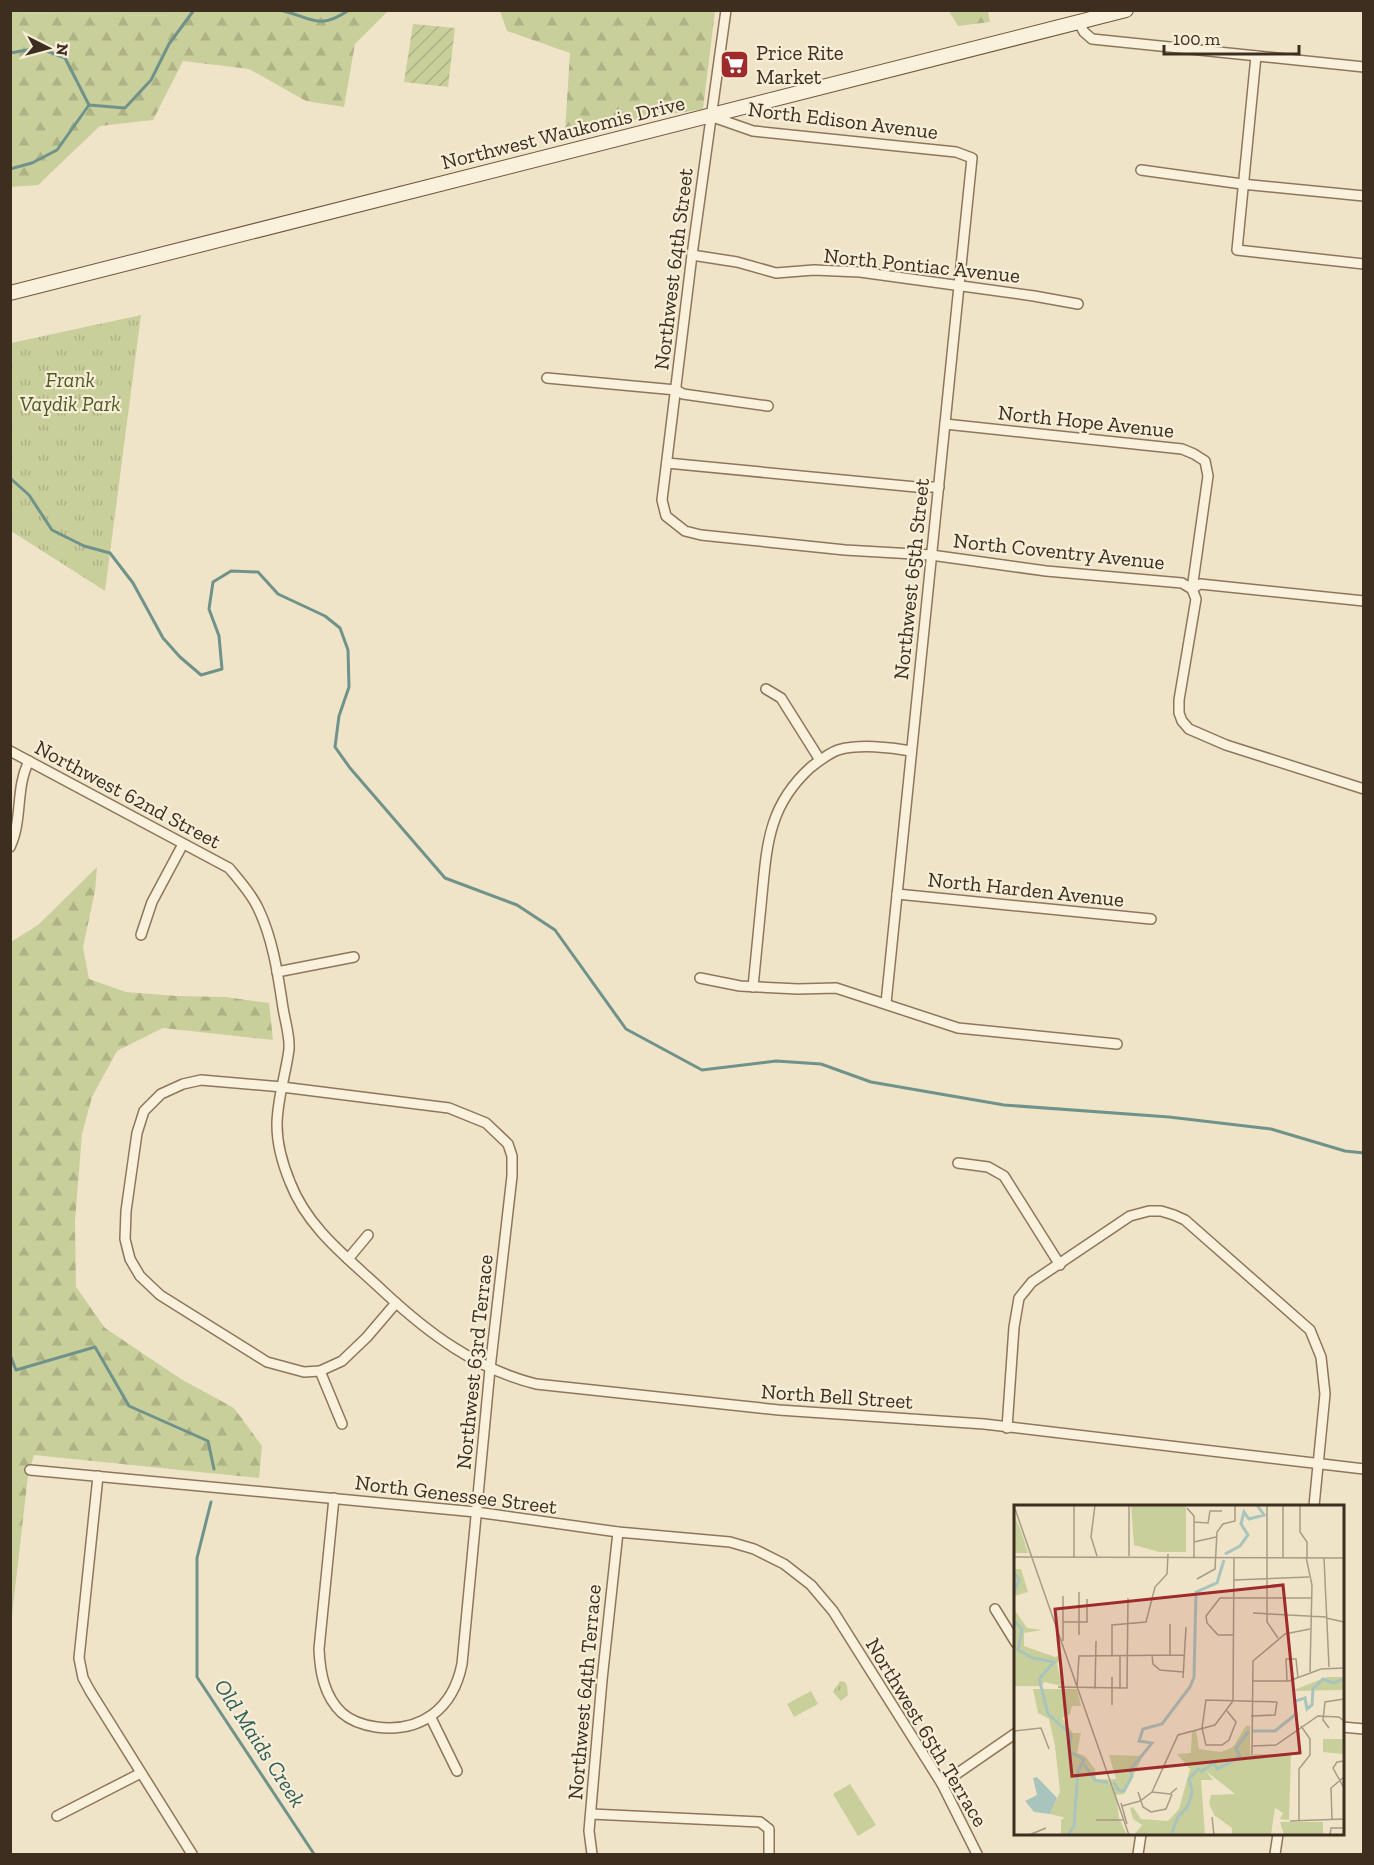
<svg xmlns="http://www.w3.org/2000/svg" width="1374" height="1865" viewBox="0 0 1374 1865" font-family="'Zilla Slab',serif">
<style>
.grass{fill:#c9cf9b}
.forest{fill:url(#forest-firs)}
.park{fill:url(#park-tufts)}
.garden{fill:url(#garden-furrows)}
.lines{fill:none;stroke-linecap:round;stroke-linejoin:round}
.stream{stroke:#6f938a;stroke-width:3}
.minor-casing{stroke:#8d765c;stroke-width:12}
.secondary-casing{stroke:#6f573f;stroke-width:16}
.minor{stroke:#faf1dc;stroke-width:9}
.secondary{stroke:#faf1dc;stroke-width:14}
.labels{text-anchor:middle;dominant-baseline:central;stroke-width:4.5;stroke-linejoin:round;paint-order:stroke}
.poi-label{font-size:21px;fill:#3d2e20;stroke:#f7eed8;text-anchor:start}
.street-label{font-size:21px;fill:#3d2e20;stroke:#f7eed8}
.park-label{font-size:21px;font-style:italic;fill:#4d5a26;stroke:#f7eed8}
.water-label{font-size:22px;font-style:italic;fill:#2f5d5a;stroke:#f7eed8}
.inset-river{fill:none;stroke:#a9c4bc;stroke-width:3}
.inset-road{fill:none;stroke:#a89b85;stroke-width:1.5}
.view{fill:#9e2a2b;fill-opacity:0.15;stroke:#9e2a2b;stroke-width:3}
.inset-edge{fill:none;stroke:#3d2e20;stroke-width:3}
</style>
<defs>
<pattern id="forest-firs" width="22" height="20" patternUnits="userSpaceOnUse" patternTransform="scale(1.5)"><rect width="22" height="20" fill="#c9cf9b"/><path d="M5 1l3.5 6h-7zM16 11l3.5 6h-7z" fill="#aeb285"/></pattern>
<pattern id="park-tufts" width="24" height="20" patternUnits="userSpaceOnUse" patternTransform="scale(1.5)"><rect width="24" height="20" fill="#c9cf9b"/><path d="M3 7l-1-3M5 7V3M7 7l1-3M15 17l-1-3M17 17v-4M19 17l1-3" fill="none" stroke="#aeb285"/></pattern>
<pattern id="garden-furrows" width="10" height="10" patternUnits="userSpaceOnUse" patternTransform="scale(1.5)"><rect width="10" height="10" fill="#c9cf9b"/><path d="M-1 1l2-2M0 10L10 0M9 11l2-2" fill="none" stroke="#aeb285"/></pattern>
</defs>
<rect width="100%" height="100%" fill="#f0e4c8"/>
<g class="grass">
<polygon points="811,1691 818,1704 794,1717 787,1704"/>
<polygon points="850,1784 876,1825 858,1836 833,1794"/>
</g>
<g class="forest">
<polygon points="178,10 388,11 355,44 344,107 306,101 249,69 183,61 153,120 100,126 38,185 11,187 11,13 177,16"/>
<polygon points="500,11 715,11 703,109 565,131 570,53 507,31"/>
<polygon points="949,11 988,11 990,22 958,26"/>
<polygon points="97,867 95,891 83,947 89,979 126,992 177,996 225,997 269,1003 273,1040 163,1028 117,1051 92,1097 82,1134 75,1221 76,1287 105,1328 181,1379 234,1408 262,1446 259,1478 34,1455 28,1476 11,1624 11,942 38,925"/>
</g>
<g class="park">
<polygon points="11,10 178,10 178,11 177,16 11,13"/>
<polygon points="141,315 105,591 11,531 11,343"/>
<polygon points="840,1681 845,1682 847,1686 848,1695 841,1701 833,1692"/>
</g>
<polygon class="garden" points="413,24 455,28 448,87 404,82"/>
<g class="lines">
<g class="stream">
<path d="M279,10C310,16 317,32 349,10"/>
<polyline points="10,53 39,48 65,58 89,105 125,108 151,80 169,44 194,10"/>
<polyline points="10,169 32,163 57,150 89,105"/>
<polyline points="10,478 29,495 52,530 84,546 110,553 133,583 163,638 180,657 201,675 222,669 219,636 209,609 213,582 231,571 258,572 278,594 325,616 340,628 348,650 349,687 339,716 335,747 350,768 445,878 517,905 555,930 626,1029 702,1070 776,1061 821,1064 871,1082 1004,1105 1169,1117 1271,1129 1345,1151 1364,1153"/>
<polyline points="10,1355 16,1370 95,1347 129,1406 208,1441 214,1469"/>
<polyline points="211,1502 197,1558 197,1677 314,1854"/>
</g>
<defs>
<g id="minor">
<polyline points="726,10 692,255 662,500 666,516 685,531 701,535 845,550 931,555 1046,571 1182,583 1192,589 1200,584 1364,601"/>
<polyline points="1079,23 1084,32 1092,39 1364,67"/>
<polyline points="1256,56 1237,250 1364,264"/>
<polyline points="710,116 753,131 956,152 972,158 886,1003"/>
<polyline points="1141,170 1242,184 1364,196"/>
<polyline points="692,255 737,262 776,273 814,270 860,272 1034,296 1078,304"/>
<polyline points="547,378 676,390 683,394 697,396 768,406"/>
<polyline points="945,424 1182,449 1194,454 1205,461 1208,476 1192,589 1196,599 1179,700 1179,713 1182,721 1189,729 1226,745 1364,789"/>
<polyline points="667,463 916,487 939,487"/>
<polyline points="766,689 781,698 820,760"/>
<path d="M10,751L229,868C239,880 251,893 258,908C273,939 278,975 283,1008C285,1021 290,1036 289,1049C286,1074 277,1099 277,1125C277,1144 283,1165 290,1182C308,1229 348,1258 383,1291C428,1333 476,1369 536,1384L779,1410L984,1424L1364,1469"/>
<path d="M10,847C23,820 15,788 29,761"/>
<polyline points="897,894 1151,919"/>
<polyline points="141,935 152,902 183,844"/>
<polyline points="277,972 354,957"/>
<polyline points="700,978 740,986 798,989 836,988 958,1028 1117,1044"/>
<path d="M753,987C756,956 759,926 762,895C767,843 769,805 811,767C819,761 829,753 838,750C858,744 891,747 911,751"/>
<polyline points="958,1163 988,1167 1004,1176 1060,1265"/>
<polyline points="348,1259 368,1235"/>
<polyline points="320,1371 342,1424"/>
<polyline points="1007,1428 1014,1327 1019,1298 1032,1282 1130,1216 1149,1211 1161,1211 1174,1215 1185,1220 1310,1330 1321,1357 1325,1394 1314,1506"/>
<polyline points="30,1470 476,1512 618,1532 730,1542 754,1549 784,1564 811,1585 833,1611 942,1784 977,1854"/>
<polyline points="98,1476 79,1658 83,1678 90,1691 192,1854"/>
<path d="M334,1498L319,1649C320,1672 324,1696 342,1713C351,1721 363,1725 376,1727C421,1733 453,1709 462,1664L490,1369L512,1176V1156L508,1144L486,1123L449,1108L282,1087L201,1080L183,1084L161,1094L144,1111L137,1133L126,1211L125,1239L130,1259L140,1276L160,1295L267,1362L304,1372L320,1371L342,1361L367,1337L396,1303"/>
<polyline points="995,1609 1016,1643"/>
<polyline points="431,1718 457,1771"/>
<polyline points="1342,1727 1364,1729"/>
<polyline points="942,1784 1016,1733"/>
<polyline points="591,1814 760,1822 769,1829 769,1854"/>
<polyline points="57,1816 141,1773"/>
<polyline points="592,1854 589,1831 602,1680 618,1532"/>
<polyline points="1138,1854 1141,1834"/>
<polyline points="1275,1854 1278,1834"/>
</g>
<polyline id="secondary" points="10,293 1126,10"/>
</defs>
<use href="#minor" class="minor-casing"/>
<use href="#secondary" class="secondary-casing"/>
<use href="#minor" class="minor"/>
<use href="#secondary" class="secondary"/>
</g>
<defs>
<symbol id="supermarket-square" viewBox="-11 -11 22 22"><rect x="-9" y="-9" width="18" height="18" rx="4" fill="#9e2a2b" stroke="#f7eed8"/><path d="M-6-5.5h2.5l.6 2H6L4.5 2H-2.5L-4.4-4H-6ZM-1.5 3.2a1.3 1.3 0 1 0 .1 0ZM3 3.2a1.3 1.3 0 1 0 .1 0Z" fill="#fff"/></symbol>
</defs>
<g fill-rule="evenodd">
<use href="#supermarket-square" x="718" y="48" width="33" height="33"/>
</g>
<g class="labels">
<g class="poi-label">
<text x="756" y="52">Price Rite<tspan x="756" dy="24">Market</tspan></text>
</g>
<g class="street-label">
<text transform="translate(843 120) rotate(7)">North Edison Avenue</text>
<text transform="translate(563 132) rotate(-14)">Northwest Waukomis Drive</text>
<text transform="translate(922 265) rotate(6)">North Pontiac Avenue</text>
<text transform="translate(673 269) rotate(-83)">Northwest 64th Street</text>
<text transform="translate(1086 421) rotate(6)">North Hope Avenue</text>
<text transform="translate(1059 551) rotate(6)">North Coventry Avenue</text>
<text transform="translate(911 579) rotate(-84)">Northwest 65th Street</text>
<text transform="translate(128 794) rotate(28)">Northwest 62nd Street</text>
<text transform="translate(1026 889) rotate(6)">North Harden Avenue</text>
<text transform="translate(474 1362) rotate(-84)">Northwest 63rd Terrace</text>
<text transform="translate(837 1396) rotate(4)">North Bell Street</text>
<text transform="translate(456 1494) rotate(7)">North Genessee Street</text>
<text transform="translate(584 1692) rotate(-85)">Northwest 64th Terrace</text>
<text transform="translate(927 1732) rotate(59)">Northwest 65th Terrace</text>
</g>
<g class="park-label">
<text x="70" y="379">Frank<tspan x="70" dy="24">Vaydik Park</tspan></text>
</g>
<g class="water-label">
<text transform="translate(260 1743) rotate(57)">Old Maids Creek</text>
</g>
</g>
<g transform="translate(1014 1505)">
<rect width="330" height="330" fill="#f0e4c8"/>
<path d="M0,10L7,26L14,48H0Z" fill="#c9cf9b"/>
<path d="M117,0H172V47H145L120,40ZM0,64H7L14,87L0,91ZM0,104L13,123L28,125L10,128V141L41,152L48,150L43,159L48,181L30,177L28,181H0ZM19,184H63L67,201H58L56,209L48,213L59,228H67L63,248L71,251L81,264L82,275H60L52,313L36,309L46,287L41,241L35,214L24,208ZM232,221H236V249L277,250L275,315L266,314L269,308L261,303L257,330H218V323L200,310L195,298L197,290L221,289L192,266L199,275H187L191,330H120L128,320L119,314L116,303L119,302L127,314L154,316L165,304L176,264L163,249L177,248L178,226L182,225L185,244L207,247L219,242ZM309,234H330V249L309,247ZM266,317H309V330H270Z" fill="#c9cf9b"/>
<path d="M313,172H330V185L277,186ZM48,250H58L61,275L102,274L95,250L129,251L110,289L102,290L105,313L113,330H47V315L52,312Z" fill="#c9cf9b"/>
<path d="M23,272L43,293L36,309L20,307L11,296L23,290L19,273Z" fill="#a9c4bc"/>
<path class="inset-river" d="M211,49L226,41L234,30L227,19L230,7L235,14L250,10L243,0M0,68L5,74L0,89M0,116L8,124L4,145L19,153L40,157L26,173M25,173L34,209L57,230L55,246L70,255L64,266L60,321L54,330M239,226H261L282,209L281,196L291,193L293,204L298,200L299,184L309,174L319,178L330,174M70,259L81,275L94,278M100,277L104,285L110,286L118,271L116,265L138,238L125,236L129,224L148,219L176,182L180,172L182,87L203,78L210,55M157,330L164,312L174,301L178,287L175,274L184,264L188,266L200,258L203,264L226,252L222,243L235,226"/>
<path class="inset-road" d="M81,0L77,32L83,51M253,0V117L264,133M286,0V27L293,37V52M0,1L17,50M173,3L180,11V52M180,17L194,18L196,6H208M180,37L202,32M17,50L115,330M115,51V0M0,52L330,53M60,52V0M269,52V0M292,52L298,80L296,167M310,53L315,162M183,74L201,64L203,27L209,19L221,16V0M220,75L295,72M49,91V136M239,108L312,112M312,113L330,117M49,117H73V94M156,119V150M65,130V87M220,130H204L193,118L192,111L206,93H298M106,150V184M138,150L139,159L146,165L169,167M98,151V120L132,117L141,82L153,69L154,49M169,173L172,122M238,176H275L307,164L330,163M273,176L272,154H282L284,173M44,182L113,183L114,93M63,183L65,151L170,150M81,184L82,136M98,200V172M213,206L222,217L215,235L208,240H192L188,223L192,195L263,197M237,211L261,210L263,197M315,223L309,215L311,197L330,194M0,226L27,223L35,244M238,241L262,240L304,211L325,212L330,216M238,249L239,156L271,129L296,124M330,256L323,257L319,263L330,283M124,287L129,302L137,307L152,304L158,289M138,287L156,289L163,283M107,298L113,319M108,301L126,296L138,287L164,230L201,220L219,196L220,52M198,312L200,330M82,315H110M318,315L317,283L330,272M276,316L330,314M285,316V264L296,250V234L287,221M15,330L32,323M316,330L317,323H330"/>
<path class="view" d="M269,80L286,248L58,271L41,104Z"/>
<rect width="330" height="330" class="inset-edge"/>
</g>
<rect width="1374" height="1865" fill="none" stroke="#3d2e20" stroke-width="24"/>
<g transform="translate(48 48) rotate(96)" stroke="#f7eed8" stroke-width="4.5" paint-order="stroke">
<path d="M0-4.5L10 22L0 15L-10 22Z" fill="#3d2e20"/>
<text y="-9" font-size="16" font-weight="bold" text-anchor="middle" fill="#3d2e20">N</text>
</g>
<path d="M1164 45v9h135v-9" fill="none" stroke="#3d2e20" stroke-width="3"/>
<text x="1173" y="45" font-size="18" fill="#3d2e20" stroke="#f7eed8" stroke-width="4.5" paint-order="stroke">100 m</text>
</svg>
